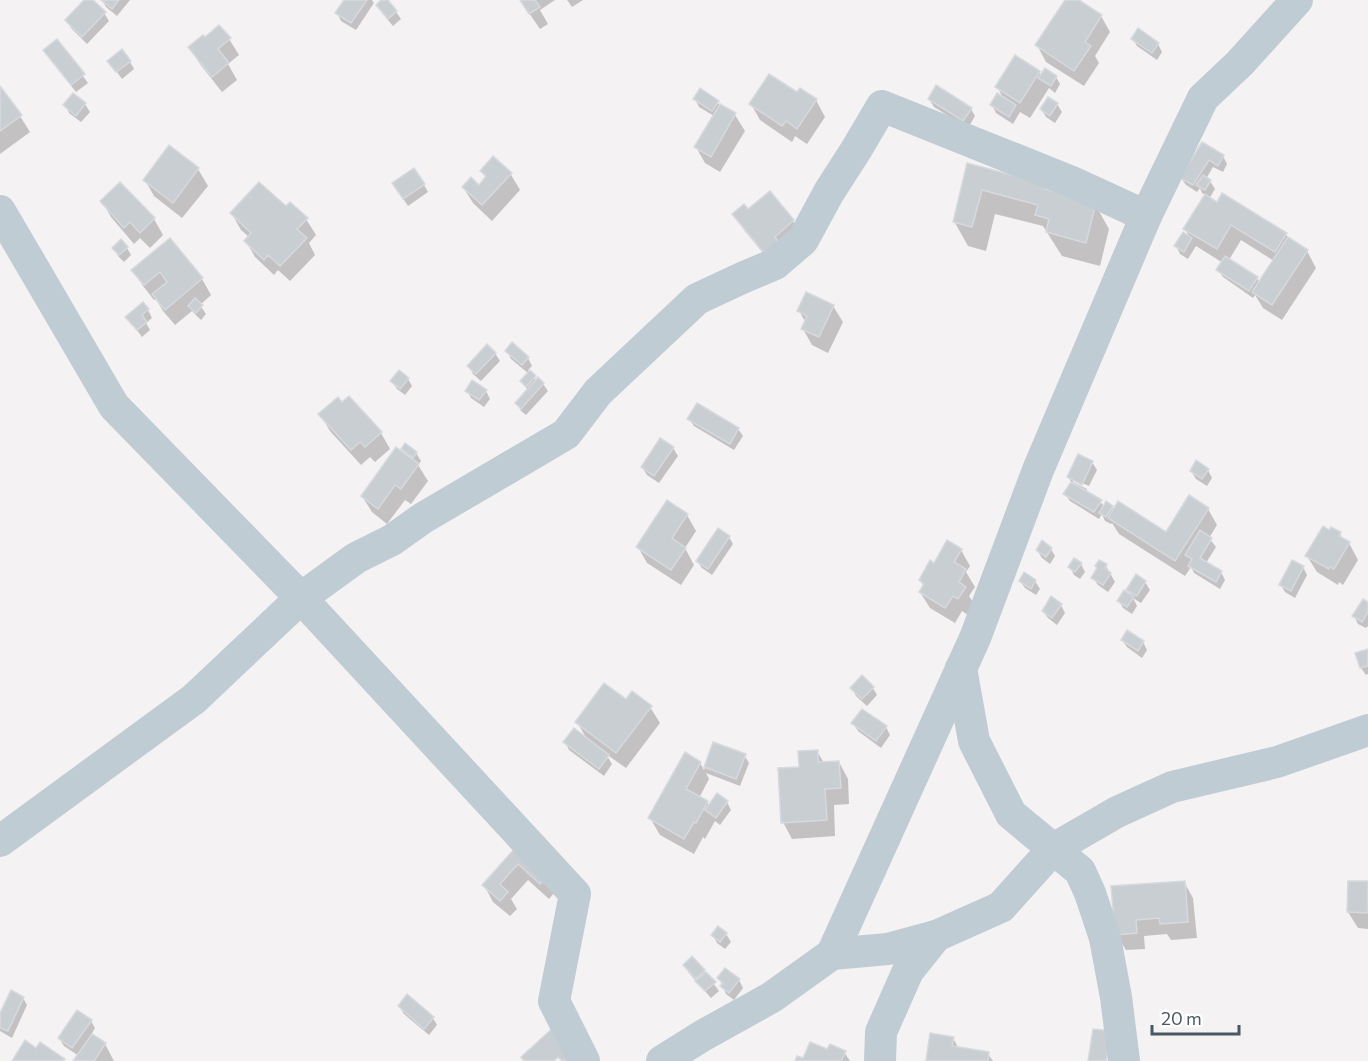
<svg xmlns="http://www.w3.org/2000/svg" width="1368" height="1061" viewBox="0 0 1368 1061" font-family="Commissioner,sans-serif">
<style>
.shadow{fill:#0003;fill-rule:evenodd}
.building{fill:#c9ced2;stroke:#d6d9de;stroke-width:1.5}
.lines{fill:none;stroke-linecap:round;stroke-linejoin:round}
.street{stroke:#bfccd3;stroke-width:32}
</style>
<rect width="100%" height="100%" fill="#f5f2f3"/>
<g class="shadow">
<polygon points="86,0 91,0 104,13 109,21 87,44 71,28 67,20"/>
<polygon points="102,0 130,0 117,16 106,7"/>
<polygon points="346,0 372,0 374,3 356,30 341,21 337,13"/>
<polygon points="384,0 386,0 396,12 401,19 393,26 382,13 378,5"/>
<polygon points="520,0 555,0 540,10 548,24 540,29"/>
<polygon points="567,0 583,0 572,7"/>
<polygon points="1066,0 1076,0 1101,16 1110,32 1095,56 1099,63 1084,86 1046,62 1037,45"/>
<polygon points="229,39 239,55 228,64 237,80 222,92 200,64 190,48"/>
<polygon points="1133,39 1158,44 1162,52 1157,60 1137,46"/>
<polygon points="57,41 88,83 76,92 49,58"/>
<polygon points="109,61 130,62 134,69 122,79"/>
<polygon points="1039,72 1041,76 1056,77 1060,84 1055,93 1049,88 1030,118 1020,112 1013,124 996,113 992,105 1004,99 997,87"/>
<polygon points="0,89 20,116 30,132 0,154"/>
<polygon points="73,95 85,104 90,112 81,122 69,113 65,105"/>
<polygon points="798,95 816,100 825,117 807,144 795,136 792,142 760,120 751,104"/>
<polygon points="695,99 717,102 720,106 735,115 745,131 720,172 705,163 696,147 714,116 699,107"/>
<polygon points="929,99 971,109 975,116 968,128 934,107"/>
<polygon points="1049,99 1057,104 1062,112 1055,123 1046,117 1042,110"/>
<path d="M1202,144L1223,156L1227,164L1223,172L1213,167L1206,179L1210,181L1215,189L1209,199L1286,234L1289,239L1307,251L1316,268L1282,320L1263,308L1255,295L1253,298L1223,277L1218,270L1223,263L1196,246L1188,259L1180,254L1176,246L1190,238L1185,229L1206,195L1202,193L1200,188L1197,192L1186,185L1181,178ZM1241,240L1274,261L1260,283L1257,278L1229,260Z"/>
<polygon points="170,147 198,169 208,186 182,218 154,196 145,180"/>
<polygon points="968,165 1045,185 1049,192 1095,204 1109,229 1100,266 1062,256 1043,226 995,214 986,251 968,246 954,221"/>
<polygon points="482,171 510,173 520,190 492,221 473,203 463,187 479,187 486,179"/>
<polygon points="120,184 154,219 163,235 150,248 140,238 134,244 111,217 102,201"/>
<polygon points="424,185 428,192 408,206 398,191"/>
<polygon points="770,193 793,221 802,237 777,270 744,230 734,214 747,211"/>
<polygon points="286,209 306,219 316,235 309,243 315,255 290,281 278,270 274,275 255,257 246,241 249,237 241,230 232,214"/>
<polygon points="169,240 202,279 211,295 200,305 206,314 201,320 192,311 175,325 163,311 156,299 154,300 143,286 133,270"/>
<polygon points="127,248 131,255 124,262 118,256 114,249"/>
<polygon points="833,306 843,322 828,353 812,345 803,329 806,323 799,311"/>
<polygon points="148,310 152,318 146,323 150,330 142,337 127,317"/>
<polygon points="507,351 528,358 532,366 528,370 537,381 543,384 548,391 526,415 521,411 517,403 528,391 522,381 529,374 511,359"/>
<polygon points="495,353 500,361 481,381 473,374 469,366"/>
<polygon points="408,379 412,386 405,395 397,389 392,381"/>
<polygon points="467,391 486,391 490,399 484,407 471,398"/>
<polygon points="320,414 381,433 390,449 375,462 370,457 361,465 330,431"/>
<polygon points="689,419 738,429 743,436 734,450 694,426"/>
<polygon points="673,448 678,456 659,483 647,475 642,467"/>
<polygon points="403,449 416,453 421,461 418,465 428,481 411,504 405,500 387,524 372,512 362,496 407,457"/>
<polygon points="1092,462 1097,470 1089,486 1073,479 1073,482 1087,489 1086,492 1100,501 1104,507 1112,507 1114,510 1167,534 1208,509 1217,525 1209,538 1216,547 1206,563 1221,572 1225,580 1220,589 1194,573 1191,567 1185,576 1119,534 1112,523 1111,524 1105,521 1102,514 1099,519 1070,501 1065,494 1072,483 1068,477"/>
<polygon points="1208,470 1212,478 1207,486 1196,479 1191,471"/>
<polygon points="687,515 696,531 685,548 694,565 681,585 647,563 638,547"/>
<polygon points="1330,532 1340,534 1344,541 1349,543 1358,560 1343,585 1339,582 1338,585 1317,572 1307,556"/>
<polygon points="729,537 733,544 712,575 702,568 697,561"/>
<polygon points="1051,549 1055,556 1050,564 1042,558 1037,550"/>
<polygon points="961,550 970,566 966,572 975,587 969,596 974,604 968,615 962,611 955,623 930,608 920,592 924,587 920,580 935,564"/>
<polygon points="1081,564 1085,572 1080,579 1074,575 1070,567"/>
<polygon points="1106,566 1115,582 1108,592 1098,585 1093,578"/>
<polygon points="1303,567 1307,575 1295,598 1285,592 1281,585"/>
<polygon points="1025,574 1035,581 1040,589 1036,595 1025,588 1020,581"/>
<polygon points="1145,582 1150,590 1141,603 1133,598 1137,606 1132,614 1123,608 1119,601 1132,597 1128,590"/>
<polygon points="1368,604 1368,626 1366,628 1358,624 1354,616"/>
<polygon points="1061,605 1065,613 1057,625 1048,618 1043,611"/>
<polygon points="1122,640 1143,642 1147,650 1142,658 1127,647"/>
<polygon points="1368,650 1368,674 1366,675 1361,668"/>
<polygon points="852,688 873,688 877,695 867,706 856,696"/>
<polygon points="626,701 650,707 660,723 626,768 606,754 612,764 604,776 569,750 565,742 588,741 577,722"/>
<polygon points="853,723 886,727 890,735 881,748 858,731"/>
<polygon points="714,744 744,755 749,763 740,786 706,773 709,779 699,798 707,802 709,806 727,802 731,810 720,825 715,821 705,839 703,837 694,854 660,835 650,818 700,763 704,770"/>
<polygon points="817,751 824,763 839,762 848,779 849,804 834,805 835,836 792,839 783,822 800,769"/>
<polygon points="517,848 556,891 549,899 528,880 511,899 517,909 510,916 493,902 484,885"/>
<polygon points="1184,882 1193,898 1197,938 1171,940 1167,934 1144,936 1145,949 1126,950 1116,934"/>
<polygon points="1368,883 1368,929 1358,928 1348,912"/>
<polygon points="726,934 731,942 725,949 717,943 713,935"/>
<polygon points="684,965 704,971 719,991 711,998 689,973"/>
<polygon points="719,978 739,980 743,988 734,1000 726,994"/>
<polygon points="23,998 27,1005 12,1038 0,1031 0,1017"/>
<polygon points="399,1006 433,1018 437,1025 429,1035 404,1014"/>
<polygon points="91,1021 95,1028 91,1035 105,1044 114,1061 75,1061 79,1056 64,1046 59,1038"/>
<polygon points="953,1038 959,1049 988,1054 993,1061 928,1061"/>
<polygon points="828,1051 844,1052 850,1061 797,1061"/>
</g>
<g class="building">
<polygon points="84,0 93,0 106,12 82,37 65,20"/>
<polygon points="101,0 119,0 112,9"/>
<polygon points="344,0 367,0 351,23 335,13"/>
<polygon points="381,0 388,0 397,11 388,19 376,5"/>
<polygon points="520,0 535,0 540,7 529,14"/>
<polygon points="1065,0 1079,0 1102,15 1085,42 1091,46 1074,71 1035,45"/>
<polygon points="219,25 231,38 218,49 229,63 212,77 188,47 203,35 205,37"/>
<polygon points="1138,28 1159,43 1152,53 1131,39"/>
<polygon points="57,39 85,74 71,85 43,50"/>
<polygon points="122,49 131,61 116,72 107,61"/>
<polygon points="1015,55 1040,71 1020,103 995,87"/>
<polygon points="1045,68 1057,76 1051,86 1038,78"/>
<polygon points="769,74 797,92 800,88 817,99 797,129 786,121 782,126 749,104"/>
<polygon points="936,85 972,108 963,121 928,99"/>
<polygon points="0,86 22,115 0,131"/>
<polygon points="700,88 719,101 712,111 693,99"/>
<polygon points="73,93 86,103 76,116 63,105"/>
<polygon points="997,93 1016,105 1009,117 990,105"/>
<polygon points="1048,97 1058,103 1050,116 1040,109"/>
<polygon points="720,104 736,113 711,157 694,147"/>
<polygon points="1202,142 1224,155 1218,166 1209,160 1193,185 1180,178"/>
<polygon points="169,145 199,168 173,203 143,180"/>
<polygon points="493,156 512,173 482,205 462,187 471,177 479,185 486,176 480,171"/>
<polygon points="967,163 1046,184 1045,189 1096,203 1086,243 1046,232 1049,219 1035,215 1038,205 982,190 972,227 953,222"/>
<polygon points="414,168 425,184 403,199 392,183"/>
<polygon points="1203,175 1211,180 1205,190 1196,185"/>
<polygon points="120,182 155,218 140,233 130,222 124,228 100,201"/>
<polygon points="259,182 286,206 290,202 308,218 297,229 307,238 280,266 268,255 264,260 244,241 251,233 230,213"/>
<polygon points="770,191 794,220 775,237 780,244 766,255 732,214 744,204 748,209"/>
<polygon points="1222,193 1287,233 1275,252 1231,225 1217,249 1183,229 1205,194 1217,202"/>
<polygon points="1183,232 1192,238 1184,252 1174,246"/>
<polygon points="1288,237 1308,250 1272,305 1252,292"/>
<polygon points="170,238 203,278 165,310 152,294 167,282 160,272 144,285 131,270"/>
<polygon points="121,239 128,247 119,255 112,248"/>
<polygon points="1225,256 1258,277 1249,291 1216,270"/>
<polygon points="806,292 834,305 819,337 801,329 807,316 797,311"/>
<polygon points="195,298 203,305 196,313 188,306"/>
<polygon points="143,302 149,309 142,315 147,322 137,330 125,317"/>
<polygon points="512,342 529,357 522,365 505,351"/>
<polygon points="487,344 496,353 476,374 467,366"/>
<polygon points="399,370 409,378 400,389 390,381"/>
<polygon points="530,370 536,376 526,387 520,381"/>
<polygon points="538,377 544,383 521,409 515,403"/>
<polygon points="472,380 487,390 479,400 465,391"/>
<polygon points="349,396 382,432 365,447 360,442 351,450 318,414 338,397 342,402"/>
<polygon points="697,403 739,428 730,444 687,419"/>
<polygon points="660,438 674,447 654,476 641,467"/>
<polygon points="405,443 417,452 413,458 401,449"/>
<polygon points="396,447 419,464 401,489 395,485 378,509 361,496"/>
<polygon points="1078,454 1093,461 1082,485 1067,477"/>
<polygon points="1196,460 1209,469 1202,479 1190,471"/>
<polygon points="1071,482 1102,500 1094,512 1063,494"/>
<polygon points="1189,495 1209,508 1175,561 1108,518 1118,501 1166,532"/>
<polygon points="667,500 688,514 672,538 686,548 671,570 636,547"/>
<polygon points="1106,501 1113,506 1106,517 1099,513"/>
<polygon points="1323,526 1329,530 1331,527 1341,532 1339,536 1350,542 1334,569 1330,567 1329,569 1305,556"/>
<polygon points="718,528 730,536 708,569 696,561"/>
<polygon points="1200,530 1212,538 1200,558 1222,571 1216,582 1188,566 1192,559 1185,555"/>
<polygon points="947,540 962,549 954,562 966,569 959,582 966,587 958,599 953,596 945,608 919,592 924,584 919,580 930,560 934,563"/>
<polygon points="1042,540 1052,548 1046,557 1036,550"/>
<polygon points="1074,558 1082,563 1075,572 1068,567"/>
<polygon points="1099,560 1107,564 1105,568 1111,573 1103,585 1091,578 1097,568 1095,566"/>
<polygon points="1292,560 1304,566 1291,591 1279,585"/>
<polygon points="1024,572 1036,580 1031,589 1019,581"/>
<polygon points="1136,574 1146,581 1137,596 1126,590"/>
<polygon points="1124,590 1134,597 1127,607 1117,601"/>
<polygon points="1051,596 1062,604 1052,618 1042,611"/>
<polygon points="1363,599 1368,602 1368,612 1362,622 1352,616"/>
<polygon points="1127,630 1144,641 1138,651 1121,640"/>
<polygon points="1368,649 1368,666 1360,668 1355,653"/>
<polygon points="862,675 874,687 862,699 850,688"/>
<polygon points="604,683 626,699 632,691 652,706 616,753 575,722"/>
<polygon points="862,709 887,726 876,741 851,723"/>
<polygon points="574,728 609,755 599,769 563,742"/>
<polygon points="713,742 746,754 736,779 704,767"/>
<polygon points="818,750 818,762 839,761 841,788 825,789 827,820 781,823 778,768 799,767 798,751"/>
<polygon points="685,752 701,762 686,789 708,801 696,823 694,822 684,839 648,818"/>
<polygon points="717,793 728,801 716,818 705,810"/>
<polygon points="517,846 548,874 540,884 518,864 500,884 508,892 500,901 482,885"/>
<polygon points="1185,881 1188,922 1160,924 1159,918 1136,920 1137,933 1115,935 1111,886"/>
<polygon points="1348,881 1368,881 1368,913 1347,912"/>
<polygon points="718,926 727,933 720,942 711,935"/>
<polygon points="692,956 705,970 696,979 683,965"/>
<polygon points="725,968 740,979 729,993 720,986 723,983 717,978"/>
<polygon points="706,972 716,982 705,991 695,981"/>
<polygon points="11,990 24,997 8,1031 0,1028 0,1013"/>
<polygon points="407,994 434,1017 424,1029 398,1006"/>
<polygon points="77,1010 92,1020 72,1048 58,1038"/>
<polygon points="555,1026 567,1061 562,1061 558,1057 554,1061 524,1061 521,1057"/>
<polygon points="1093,1029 1111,1031 1106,1061 1088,1061"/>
<polygon points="930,1033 954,1037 952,1046 989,1052 988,1061 926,1061"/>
<polygon points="92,1034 106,1043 94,1061 73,1061"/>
<polygon points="25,1040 36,1048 40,1042 65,1059 63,1061 12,1061"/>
<polygon points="810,1042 827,1049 830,1044 846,1051 841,1061 795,1061 797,1056 803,1058"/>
</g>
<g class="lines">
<g class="street">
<polyline points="0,211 114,406 301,598 575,894 554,1001 584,1061"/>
<polyline points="961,668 974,741 1011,814 1080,871 1090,893 1105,938 1116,997 1124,1061"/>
<polyline points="0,841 194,699 301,598 356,558 392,540 423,518 566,434 598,392 697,299 742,278 775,264 803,240 829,192 856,150 882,106 1072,182 1146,216"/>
<polyline points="832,954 975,638 1038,470 1146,216 1203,98 1240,63 1297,0"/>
<polyline points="662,1061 702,1036 772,997 832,954 888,949 936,936 1001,907 1053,849 1117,812 1172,787 1277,762 1368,730"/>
<polyline points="880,1061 881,1032 908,971 936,936"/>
</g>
</g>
<path d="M1152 1025v9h87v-9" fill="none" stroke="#485962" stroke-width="3"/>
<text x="1161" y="1025" font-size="18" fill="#485962" stroke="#ffffff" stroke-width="4.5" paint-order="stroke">20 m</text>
</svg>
